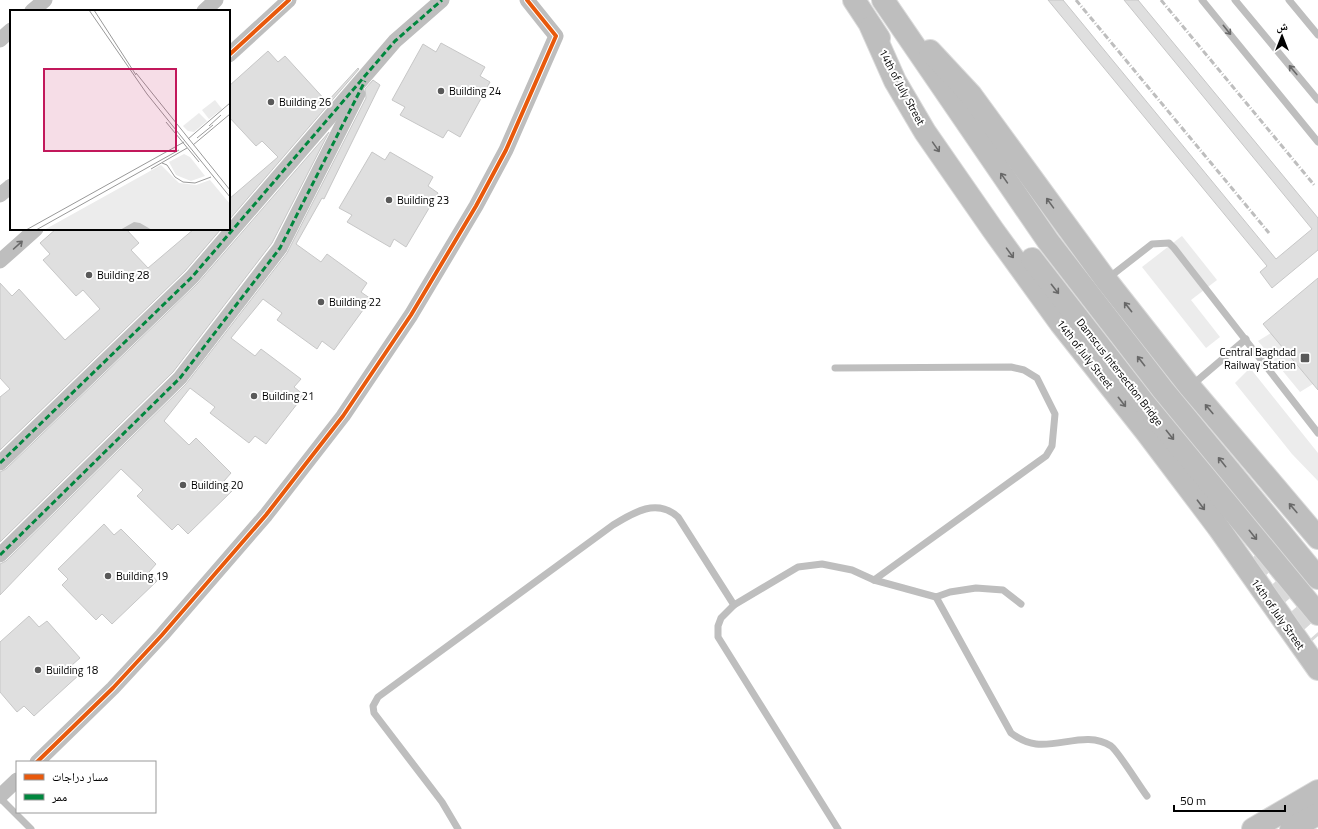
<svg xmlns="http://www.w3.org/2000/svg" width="1318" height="829" viewBox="0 0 1318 829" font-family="'Titillium Web','Noto Naskh Arabic',sans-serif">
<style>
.green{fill:#ececec}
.building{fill:#dfdfdf;stroke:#c7c7c7}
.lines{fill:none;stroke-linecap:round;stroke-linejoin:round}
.primary-tunnel{stroke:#d9d9d9;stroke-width:22;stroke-dasharray:22 11;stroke-linecap:butt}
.primary-casing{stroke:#dbdbdb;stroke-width:24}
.lane{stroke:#bebebe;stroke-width:7}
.street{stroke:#bebebe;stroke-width:15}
.primary{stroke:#bebebe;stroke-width:22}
.rail{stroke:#bebebe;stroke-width:3;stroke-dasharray:6 2 1 2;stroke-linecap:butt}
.quiet{stroke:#00873e;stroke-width:3;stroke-dasharray:6 3;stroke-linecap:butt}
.cycleway-casing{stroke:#fff;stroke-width:6}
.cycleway{stroke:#e8590c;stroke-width:4}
.oneway{stroke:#686868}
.poi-dot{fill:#595959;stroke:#fff;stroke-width:1.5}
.labels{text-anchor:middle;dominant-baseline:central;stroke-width:4;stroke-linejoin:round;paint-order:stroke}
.street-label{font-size:11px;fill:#000;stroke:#fff}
.poi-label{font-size:11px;fill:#000;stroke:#fff;text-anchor:start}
.inset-road{fill:none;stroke:#999;stroke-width:1}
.view{fill:#c2185b;fill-opacity:0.15;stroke:#c2185b;stroke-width:2}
.inset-edge{fill:none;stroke:#000;stroke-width:2}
</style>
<rect width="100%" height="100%" fill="#fff"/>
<g class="green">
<polygon points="1182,236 1217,280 1191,300 1220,337 1206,348 1142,267"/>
<polygon points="1271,333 1313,384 1300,392 1258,341"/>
<polygon points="1250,368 1318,453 1318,481 1292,454 1235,383"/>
</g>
<g class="building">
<polygon points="1048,0 1063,0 1276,259 1312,229 1124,0 1138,0 1318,218 1318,250 1272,288 1260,272 1267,266"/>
<polygon points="441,43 485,67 480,76 490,82 460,137 448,130 443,138 400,115 405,107 392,100 423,44 436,52"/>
<polygon points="268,51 278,62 285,56 327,102 358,68 359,69 229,220 229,199 278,157 262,141 256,146 229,117 229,86"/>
<polygon points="373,80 380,85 324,199 322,198 296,244 321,262 327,254 367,283 361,292 371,299 334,350 322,341 317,349 277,320 282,313 263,299 231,338 255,356 261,349 301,379 294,387 304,395 266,444 255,436 249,443 210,413 215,407 190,388 164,421 189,445 196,438 231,473 224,481 233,490 188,534 178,524 172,530 137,496 143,490 121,469 0,595 0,564 6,561 186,384 287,253 366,98 365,89"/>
<polygon points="329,132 272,243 173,372 0,542 0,472 6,469 198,283"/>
<polygon points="372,152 385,160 390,152 433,177 428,186 438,193 406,247 394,239 390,247 347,222 352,215 339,208"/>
<polygon points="56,229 126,229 139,243 131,250 148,268 194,229 221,229 185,271 0,450 0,397 10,389 0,378 0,283 12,296 19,289 65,340 100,309 83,290 76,296 43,260 50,254 40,243"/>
<polygon points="1318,278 1318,390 1263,324"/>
<polygon points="104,524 114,535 121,529 156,564 149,572 157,581 112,624 102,614 96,620 62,585 68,579 58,569"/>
<polygon points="29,616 39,627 47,621 80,658 72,665 80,674 34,716 24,706 17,712 0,692 0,642"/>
</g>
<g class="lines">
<polyline class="primary-tunnel" points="1250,560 1318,636"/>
<defs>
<g id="primary">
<polyline points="854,0 879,38"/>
<polyline points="883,0 1048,241 1163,390 1318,578"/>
<polyline points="871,27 895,81 925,132 993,230 1061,324 1147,433 1218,527 1318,669"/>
<polyline points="930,51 971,95 1106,280 1190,387 1318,538"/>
<polyline points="1032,259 1144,403 1318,614"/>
<polyline points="1253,829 1318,791"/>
<polyline points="1291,829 1318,814"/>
</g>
</defs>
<use href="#primary" class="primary-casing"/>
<g class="lane">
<polyline points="1202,0 1318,142"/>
<polyline points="1235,0 1318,100"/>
<polyline points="1289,0 1318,35"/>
<polyline points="1107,279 1152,244 1169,243 1174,248 1318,433"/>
<polyline points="835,368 1011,367 1024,370 1037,378 1055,414 1052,446 1046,456 874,580"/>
<polyline points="1191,386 1246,339"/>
<path d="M936,597L1011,733C1019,739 1027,743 1036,744C1061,747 1088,731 1111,746C1118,751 1140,787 1147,796"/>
<polyline points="0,798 31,829"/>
<path d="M458,829L442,802L374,713L373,706L378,697L613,525C634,512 657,498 678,517L734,605"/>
<polyline points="838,829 718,637 718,626 721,618 734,605 798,567 822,564 852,570 874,580 936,597 950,592 976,588 1003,590 1021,604"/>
</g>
<g class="street">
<polyline points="32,11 45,0"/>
<polyline points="204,11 216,0"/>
<polyline points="0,40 11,30"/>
<polyline points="229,55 289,0"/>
<polyline points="0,195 11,186"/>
<polyline points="0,261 36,229"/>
<polyline points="0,463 192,277 395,41 442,0"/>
<polyline points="0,555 180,378 280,248 358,94"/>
<polyline points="37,762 113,688 162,635 266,515 343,416 411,315 476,206 506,150 556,36 527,0"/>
<polyline points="0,796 17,780"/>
</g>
<use href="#primary" class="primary"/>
<g class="rail">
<polyline points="1076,0 1269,233"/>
<polyline points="1161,0 1315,186"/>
</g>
<g class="quiet">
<polyline points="0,463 192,277 395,41 442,0"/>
<polyline points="0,555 180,378 280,248 365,81"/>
</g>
<defs>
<g id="cycleway">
<polyline points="229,55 289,0"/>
<polyline points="37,762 113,688 162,635 266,515 343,416 411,315 476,206 506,150 556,36 527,0"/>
</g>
</defs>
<use href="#cycleway" class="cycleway-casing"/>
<use href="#cycleway" class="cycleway"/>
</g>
<defs><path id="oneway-shaft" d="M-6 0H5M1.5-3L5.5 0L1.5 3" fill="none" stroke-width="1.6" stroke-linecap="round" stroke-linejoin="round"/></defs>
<g class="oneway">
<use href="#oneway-shaft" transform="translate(1227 30) rotate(51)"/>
<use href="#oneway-shaft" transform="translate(1293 70) rotate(-130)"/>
<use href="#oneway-shaft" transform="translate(936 147) rotate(55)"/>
<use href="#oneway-shaft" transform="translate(1004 178) rotate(-125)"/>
<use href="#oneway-shaft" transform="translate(1050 203) rotate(-126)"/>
<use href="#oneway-shaft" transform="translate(18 245) rotate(-42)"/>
<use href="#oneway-shaft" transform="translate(1010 253) rotate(54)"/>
<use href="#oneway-shaft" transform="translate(1055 289) rotate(52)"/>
<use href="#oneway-shaft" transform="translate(1128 307) rotate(-128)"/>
<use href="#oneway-shaft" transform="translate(1141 361) rotate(-128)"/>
<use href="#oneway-shaft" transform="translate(1122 402) rotate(52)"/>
<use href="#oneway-shaft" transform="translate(1209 409) rotate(-130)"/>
<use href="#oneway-shaft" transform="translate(1170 435) rotate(51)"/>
<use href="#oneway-shaft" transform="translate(1222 462) rotate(-129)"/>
<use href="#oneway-shaft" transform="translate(1201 505) rotate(53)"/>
<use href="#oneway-shaft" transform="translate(1293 508) rotate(-130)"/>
<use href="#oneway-shaft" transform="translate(1253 535) rotate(51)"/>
</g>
<g class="poi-dot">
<circle cx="441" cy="91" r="4"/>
<circle cx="271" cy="102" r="4"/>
<circle cx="389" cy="200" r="4"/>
<circle cx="89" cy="275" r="4"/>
<circle cx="321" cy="302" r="4"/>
<rect x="1300" y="353" width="10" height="10" rx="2"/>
<circle cx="254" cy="396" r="4"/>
<circle cx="183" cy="485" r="4"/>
<circle cx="108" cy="576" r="4"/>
<circle cx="38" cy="670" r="4"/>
</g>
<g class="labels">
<g class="street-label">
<text transform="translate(902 87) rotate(62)">14th of July Street</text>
<text transform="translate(1085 354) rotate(52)">14th of July Street</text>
<text transform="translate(1120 372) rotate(52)">Damscus Intersection Bridge</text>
<text transform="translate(1278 614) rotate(55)">14th of July Street</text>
</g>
<g class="poi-label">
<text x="449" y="91">Building 24</text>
<text x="279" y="102">Building 26</text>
<text x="397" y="200">Building 23</text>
<text x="97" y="275">Building 28</text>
<text x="329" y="302">Building 22</text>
<text x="1296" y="352" text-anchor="end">Central Baghdad<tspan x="1296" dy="13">Railway Station</tspan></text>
<text x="262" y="396">Building 21</text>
<text x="191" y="485">Building 20</text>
<text x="116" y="576">Building 19</text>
<text x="46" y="670">Building 18</text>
</g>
</g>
<g transform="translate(10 10)">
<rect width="220" height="220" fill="#fff"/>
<path d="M205,90L212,99L199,109L192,100ZM189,103L197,111L184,122L178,121L173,116ZM174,144L180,147L195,166L181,171L166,165L159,152ZM151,155L169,173L186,175L200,170L220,194V220H34Z" fill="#ececec"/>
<path d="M124,212L130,213L142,220H110Z" fill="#bfbfbf"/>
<path class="inset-road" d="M79,0L137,84L220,187M84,0L126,65M126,63L220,180M156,112L189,152M199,116L211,105M187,128L203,115M178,129L220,93M183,135L220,104M152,153L157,155L165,167L173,172L185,173L201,167M141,159L177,138M16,220L174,132M26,220L169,140"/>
<path class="view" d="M34,59H166V141H34Z"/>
<rect width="220" height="220" class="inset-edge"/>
</g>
<rect x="16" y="761" width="140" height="52" fill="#ffffff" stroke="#999999"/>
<rect x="24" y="774" width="20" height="6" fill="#e8590c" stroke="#999999"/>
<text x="52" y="781" font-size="12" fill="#000000">مسار دراجات</text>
<rect x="24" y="794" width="20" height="6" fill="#00873e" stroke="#999999"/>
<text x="52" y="801" font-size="12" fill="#000000">ممر</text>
<g transform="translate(1282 36)" stroke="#ffffff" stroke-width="3" paint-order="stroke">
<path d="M0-3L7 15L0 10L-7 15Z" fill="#000000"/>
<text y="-6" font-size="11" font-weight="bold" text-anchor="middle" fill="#000000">ش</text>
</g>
<path d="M1174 805v6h111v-6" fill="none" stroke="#000000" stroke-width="2"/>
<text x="1180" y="805" font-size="12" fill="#000000" stroke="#ffffff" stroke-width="3" paint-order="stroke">50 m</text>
</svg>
